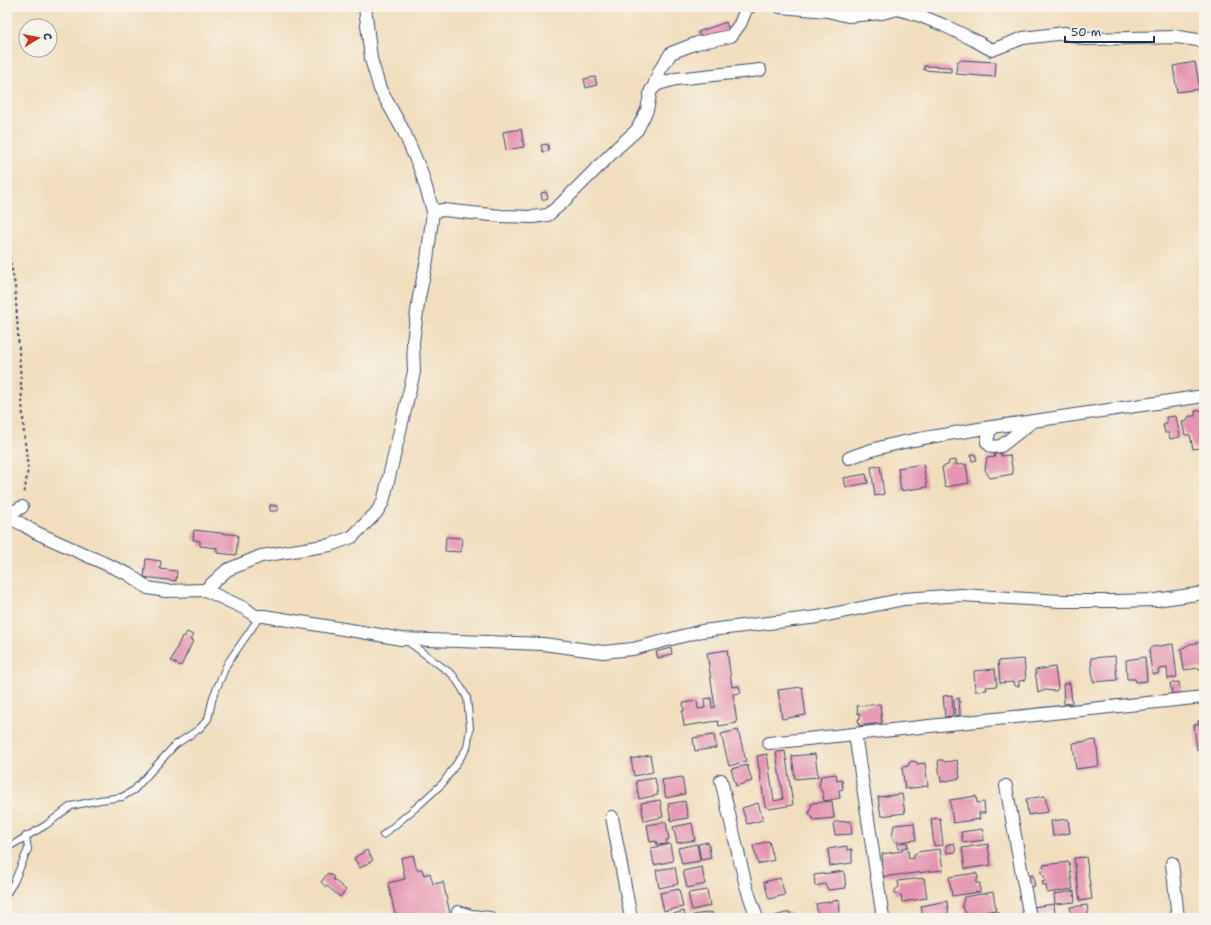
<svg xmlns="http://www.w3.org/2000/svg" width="1211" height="925" viewBox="0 0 1211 925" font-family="'Shantell Sans',sans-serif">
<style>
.building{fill:#e594b1}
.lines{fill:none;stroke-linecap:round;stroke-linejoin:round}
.lane-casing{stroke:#3b496c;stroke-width:8}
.street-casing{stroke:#3b496c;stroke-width:14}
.path{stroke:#3b496c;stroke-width:2;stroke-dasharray:3 3;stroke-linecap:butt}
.lane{stroke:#fff;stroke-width:6}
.street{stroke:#fff;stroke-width:12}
</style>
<rect width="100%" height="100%" fill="#f7f3e8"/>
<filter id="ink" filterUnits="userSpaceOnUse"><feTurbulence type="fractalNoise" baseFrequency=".025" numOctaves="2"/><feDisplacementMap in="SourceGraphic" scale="8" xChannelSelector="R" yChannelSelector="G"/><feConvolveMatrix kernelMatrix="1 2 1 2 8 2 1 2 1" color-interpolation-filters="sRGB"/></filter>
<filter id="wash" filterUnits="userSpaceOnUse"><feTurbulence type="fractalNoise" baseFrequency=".012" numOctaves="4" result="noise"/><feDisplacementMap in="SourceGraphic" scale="16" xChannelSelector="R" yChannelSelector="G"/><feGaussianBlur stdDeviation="0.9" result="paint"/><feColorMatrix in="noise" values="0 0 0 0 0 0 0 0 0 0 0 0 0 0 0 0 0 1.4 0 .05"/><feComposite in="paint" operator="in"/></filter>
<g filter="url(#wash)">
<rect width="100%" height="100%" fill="#f1debe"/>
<g id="blocks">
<g class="building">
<polygon points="726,22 729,30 701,40 698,32"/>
<polygon points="960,60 996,62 995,77 956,74 957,62"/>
<polygon points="1195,62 1200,89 1177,92 1173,66"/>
<polygon points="924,66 951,67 951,72 924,70"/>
<polygon points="595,77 597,85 586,88 584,79"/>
<polygon points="521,129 524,147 506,150 503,132"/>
<polygon points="548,144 549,151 543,152 541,145"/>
<polygon points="546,192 548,198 542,200 541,193"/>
<polygon points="1204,410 1204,447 1193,449 1190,435 1185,435 1182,422 1187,421 1189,416 1195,416 1195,411"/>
<polygon points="1176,416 1180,437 1170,439 1169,433 1165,433 1163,425 1167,423 1166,417"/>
<polygon points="1001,453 1001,456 1010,455 1013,474 990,478 985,470 987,458 995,457 994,454"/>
<polygon points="975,454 977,460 972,461 971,455"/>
<polygon points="956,460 956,464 959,465 966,464 969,483 945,487 942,467 948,465 949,461"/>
<polygon points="923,464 927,487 901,491 898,468"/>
<polygon points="880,466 884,494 875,496 871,467"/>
<polygon points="866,474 868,483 846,487 844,478"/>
<polygon points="270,505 278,506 278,511 270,511"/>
<polygon points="194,530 238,535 236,555 217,553 217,548 200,546 200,541 193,540"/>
<polygon points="446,537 462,538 461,552 445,551"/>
<polygon points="146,559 161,561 160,569 177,571 176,581 144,577"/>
<polygon points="187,632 193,635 190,640 193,641 181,666 171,661 182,636 184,637"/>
<polygon points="1202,642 1204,669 1199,669 1199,668 1184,670 1181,649 1190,644"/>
<polygon points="1173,644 1177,677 1168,679 1167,668 1159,669 1158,674 1152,674 1149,650 1152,647"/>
<polygon points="671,648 672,654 658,658 656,652"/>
<polygon points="727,650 732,687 739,686 741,693 733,694 737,723 719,726 718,721 684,726 682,711 684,711 683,703 697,701 698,709 705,708 704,699 711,698 712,708 715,707 707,653"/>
<polygon points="1115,656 1117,680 1093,682 1091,658"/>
<polygon points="1145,657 1147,681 1136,682 1135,679 1127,679 1126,660"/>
<polygon points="1024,659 1026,680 1019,681 1019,686 1014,686 1013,682 1000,683 998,661"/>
<polygon points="1055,667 1058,688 1056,691 1045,690 1038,693 1035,670"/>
<polygon points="995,669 997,686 986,687 987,690 975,691 974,671"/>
<polygon points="1179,682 1180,693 1172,694 1170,683"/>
<polygon points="1070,683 1072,703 1064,704 1063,684"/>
<polygon points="802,687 806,715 782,719 778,690"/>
<polygon points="952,695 953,716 945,717 943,696"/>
<polygon points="959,698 960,715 955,716 954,699"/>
<polygon points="880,704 882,723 859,726 858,719 860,719 860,713 858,714 857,706"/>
<polygon points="1204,720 1204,749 1197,750 1194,725 1199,724 1198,721"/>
<polygon points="738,730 746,761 729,766 721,734"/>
<polygon points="714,735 716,748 695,751 693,738"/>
<polygon points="1096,740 1099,766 1076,769 1073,743"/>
<polygon points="785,751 793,805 769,809 765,806 757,756 767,754 774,801 783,799 776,752"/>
<polygon points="815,754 818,777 795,779 792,756"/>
<polygon points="650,755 653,772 634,776 631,759"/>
<polygon points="939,760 943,760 945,762 957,760 960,778 941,782 938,763"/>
<polygon points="912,761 917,762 917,764 925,763 928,786 905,789 902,767 908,766 909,763"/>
<polygon points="747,765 752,781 736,786 731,769"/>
<polygon points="836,774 837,781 842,780 843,789 839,790 840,798 824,801 823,794 819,786 821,776"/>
<polygon points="682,777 685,794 666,798 662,780"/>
<polygon points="655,778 658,795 639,799 636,781"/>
<polygon points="902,794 905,813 881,816 878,797"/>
<polygon points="976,796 977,803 984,802 985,813 979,813 980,819 953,823 950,800"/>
<polygon points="1045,796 1048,812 1028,815 1026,799"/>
<polygon points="660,800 663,817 644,821 641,803"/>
<polygon points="685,801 688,818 671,821 668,804"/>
<polygon points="832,801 834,818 814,820 809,813 812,803"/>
<polygon points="758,803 763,820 747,824 742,808"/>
<polygon points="940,818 943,845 934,846 931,819"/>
<polygon points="1068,819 1070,833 1053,836 1051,821"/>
<polygon points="851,821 852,834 835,835 833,824 835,822"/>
<polygon points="666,822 669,839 666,840 667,844 657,845 656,841 650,842 647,825"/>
<polygon points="692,823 695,840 677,843 673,827"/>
<polygon points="914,823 916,840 895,842 892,836 894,825"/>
<polygon points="982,829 984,840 963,843 961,832"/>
<polygon points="769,841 774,860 758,864 753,845"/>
<polygon points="708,842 711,858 701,860 698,844"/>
<polygon points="907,842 908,847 898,849 897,844"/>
<polygon points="954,843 956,852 947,853 946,845"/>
<polygon points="670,844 673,861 654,865 651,848"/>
<polygon points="697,844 700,861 682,864 678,848"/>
<polygon points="988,844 991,865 965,869 962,848"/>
<polygon points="847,846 847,850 852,849 852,863 830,866 828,849"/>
<polygon points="940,849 943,870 880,877 879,864 883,863 882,854 908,850 909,859 914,858 914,854 917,853 917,852"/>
<polygon points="367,850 373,860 360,868 354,858"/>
<polygon points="413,855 417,870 422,869 424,875 430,873 433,884 443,882 451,918 399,918 398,914 395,914 388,883 405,879 401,858"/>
<polygon points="1086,857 1092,899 1080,901 1074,858"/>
<polygon points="1069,862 1073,889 1047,893 1046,885 1043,885 1042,882 1045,881 1044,876 1041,873 1041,870 1044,867 1043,865"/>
<polygon points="675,867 678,884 659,888 656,870"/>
<polygon points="702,867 705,884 687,888 683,871"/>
<polygon points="844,871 846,888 828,890 825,884 815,886 814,875"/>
<polygon points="328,873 334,877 333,879 346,890 340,897 327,886 326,887 321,882"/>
<polygon points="976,873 978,877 976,883 980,883 980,892 952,896 949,877"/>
<polygon points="1033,875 1035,886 1029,887 1028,876"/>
<polygon points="780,878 785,895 769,899 764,882"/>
<polygon points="924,878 927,898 902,902 901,895 895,894 895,890 899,887 898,881"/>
<polygon points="679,889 683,907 664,911 660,893"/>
<polygon points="707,890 710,906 692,910 688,893"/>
<polygon points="1074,891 1075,902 1055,904 1054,894"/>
<polygon points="993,892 996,910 967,915 962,906 964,897"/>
<polygon points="839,900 840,914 837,916 837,918 818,918 816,904"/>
<polygon points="947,901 949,918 923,918 921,906"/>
<polygon points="1054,904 1055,913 1035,916 1033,907"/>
<polygon points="1087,905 1089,918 1072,918 1070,907"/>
<polygon points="684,911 685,918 667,918 666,916"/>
<polygon points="995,911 996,912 999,912 999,918 974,918 974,915"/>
<polygon points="712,912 713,918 694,918 693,915"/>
<polygon points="790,912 791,918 774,918 774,916"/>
</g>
</g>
</g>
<g filter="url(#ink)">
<use href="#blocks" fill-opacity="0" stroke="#3b496c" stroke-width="1"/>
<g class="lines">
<defs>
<g id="lane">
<polyline points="383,835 419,805 443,783 467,748 470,728 467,698 461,687 453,675 407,641"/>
<polyline points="7,848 46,825 71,806 100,800 122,797 134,790 175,745 199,729 208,719 213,697 227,664 256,622 261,618"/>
<polyline points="7,893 14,882 28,849 26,836"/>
</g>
<g id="street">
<polyline points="780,7 828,11 848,16 882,13 898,9 921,16 943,25 972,39 992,50 1023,38 1065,33 1085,39 1178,37 1204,41"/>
<polyline points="653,88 660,70 671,53 697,43 731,36 740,24 747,7 750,7"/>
<polyline points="433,211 443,210 501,216 532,217 548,215 562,203 618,147 637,130 647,110 651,90 658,84 676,79 760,70"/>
<polyline points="994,427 989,432 987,442 992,447 1001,446 1033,421"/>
<path d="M849,458C891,441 940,436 985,428C1058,417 1131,406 1204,396"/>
<polyline points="7,515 22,507"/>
<polyline points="7,517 22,524 35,532 128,574 148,588 166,591 205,590 246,609 255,616 264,616 374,634 401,639 543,644 603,652 633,649 702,631 818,617 904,599 961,595 1061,601 1115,601 1156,600 1204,593"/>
<polyline points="205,590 227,570 261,556 330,545 352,537 376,513 383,502 414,372 413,342 419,297 427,260 433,211 421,171 404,132 380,89 371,59 365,7"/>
<polyline points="855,734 883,918"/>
<polyline points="769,743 1204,697"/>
<polyline points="721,780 746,886 757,918"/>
<polyline points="1006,786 1030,918"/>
<polyline points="612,817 631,918"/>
<polyline points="1172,863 1178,918"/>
<polyline points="458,912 471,916 490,918"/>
</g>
</defs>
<use href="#lane" class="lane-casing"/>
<use href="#street" class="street-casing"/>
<polyline class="path" points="7,245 15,285 24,433 28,469 24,495"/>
<use href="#lane" class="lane"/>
<use href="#street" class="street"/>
</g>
</g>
<rect width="1211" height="925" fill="none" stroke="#f7f3e8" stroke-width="24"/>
<g transform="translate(38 38) rotate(80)"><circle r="19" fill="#f7f3e8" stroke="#9fa5b1"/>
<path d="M0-3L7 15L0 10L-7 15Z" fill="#c8321e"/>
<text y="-6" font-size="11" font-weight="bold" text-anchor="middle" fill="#1b2f5e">С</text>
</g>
<path d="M1065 36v6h89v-6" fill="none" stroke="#1b2f5e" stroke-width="2"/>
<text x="1071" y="36" font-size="12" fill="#1b2f5e" stroke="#f7f3e8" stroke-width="3" paint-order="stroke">50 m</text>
</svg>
